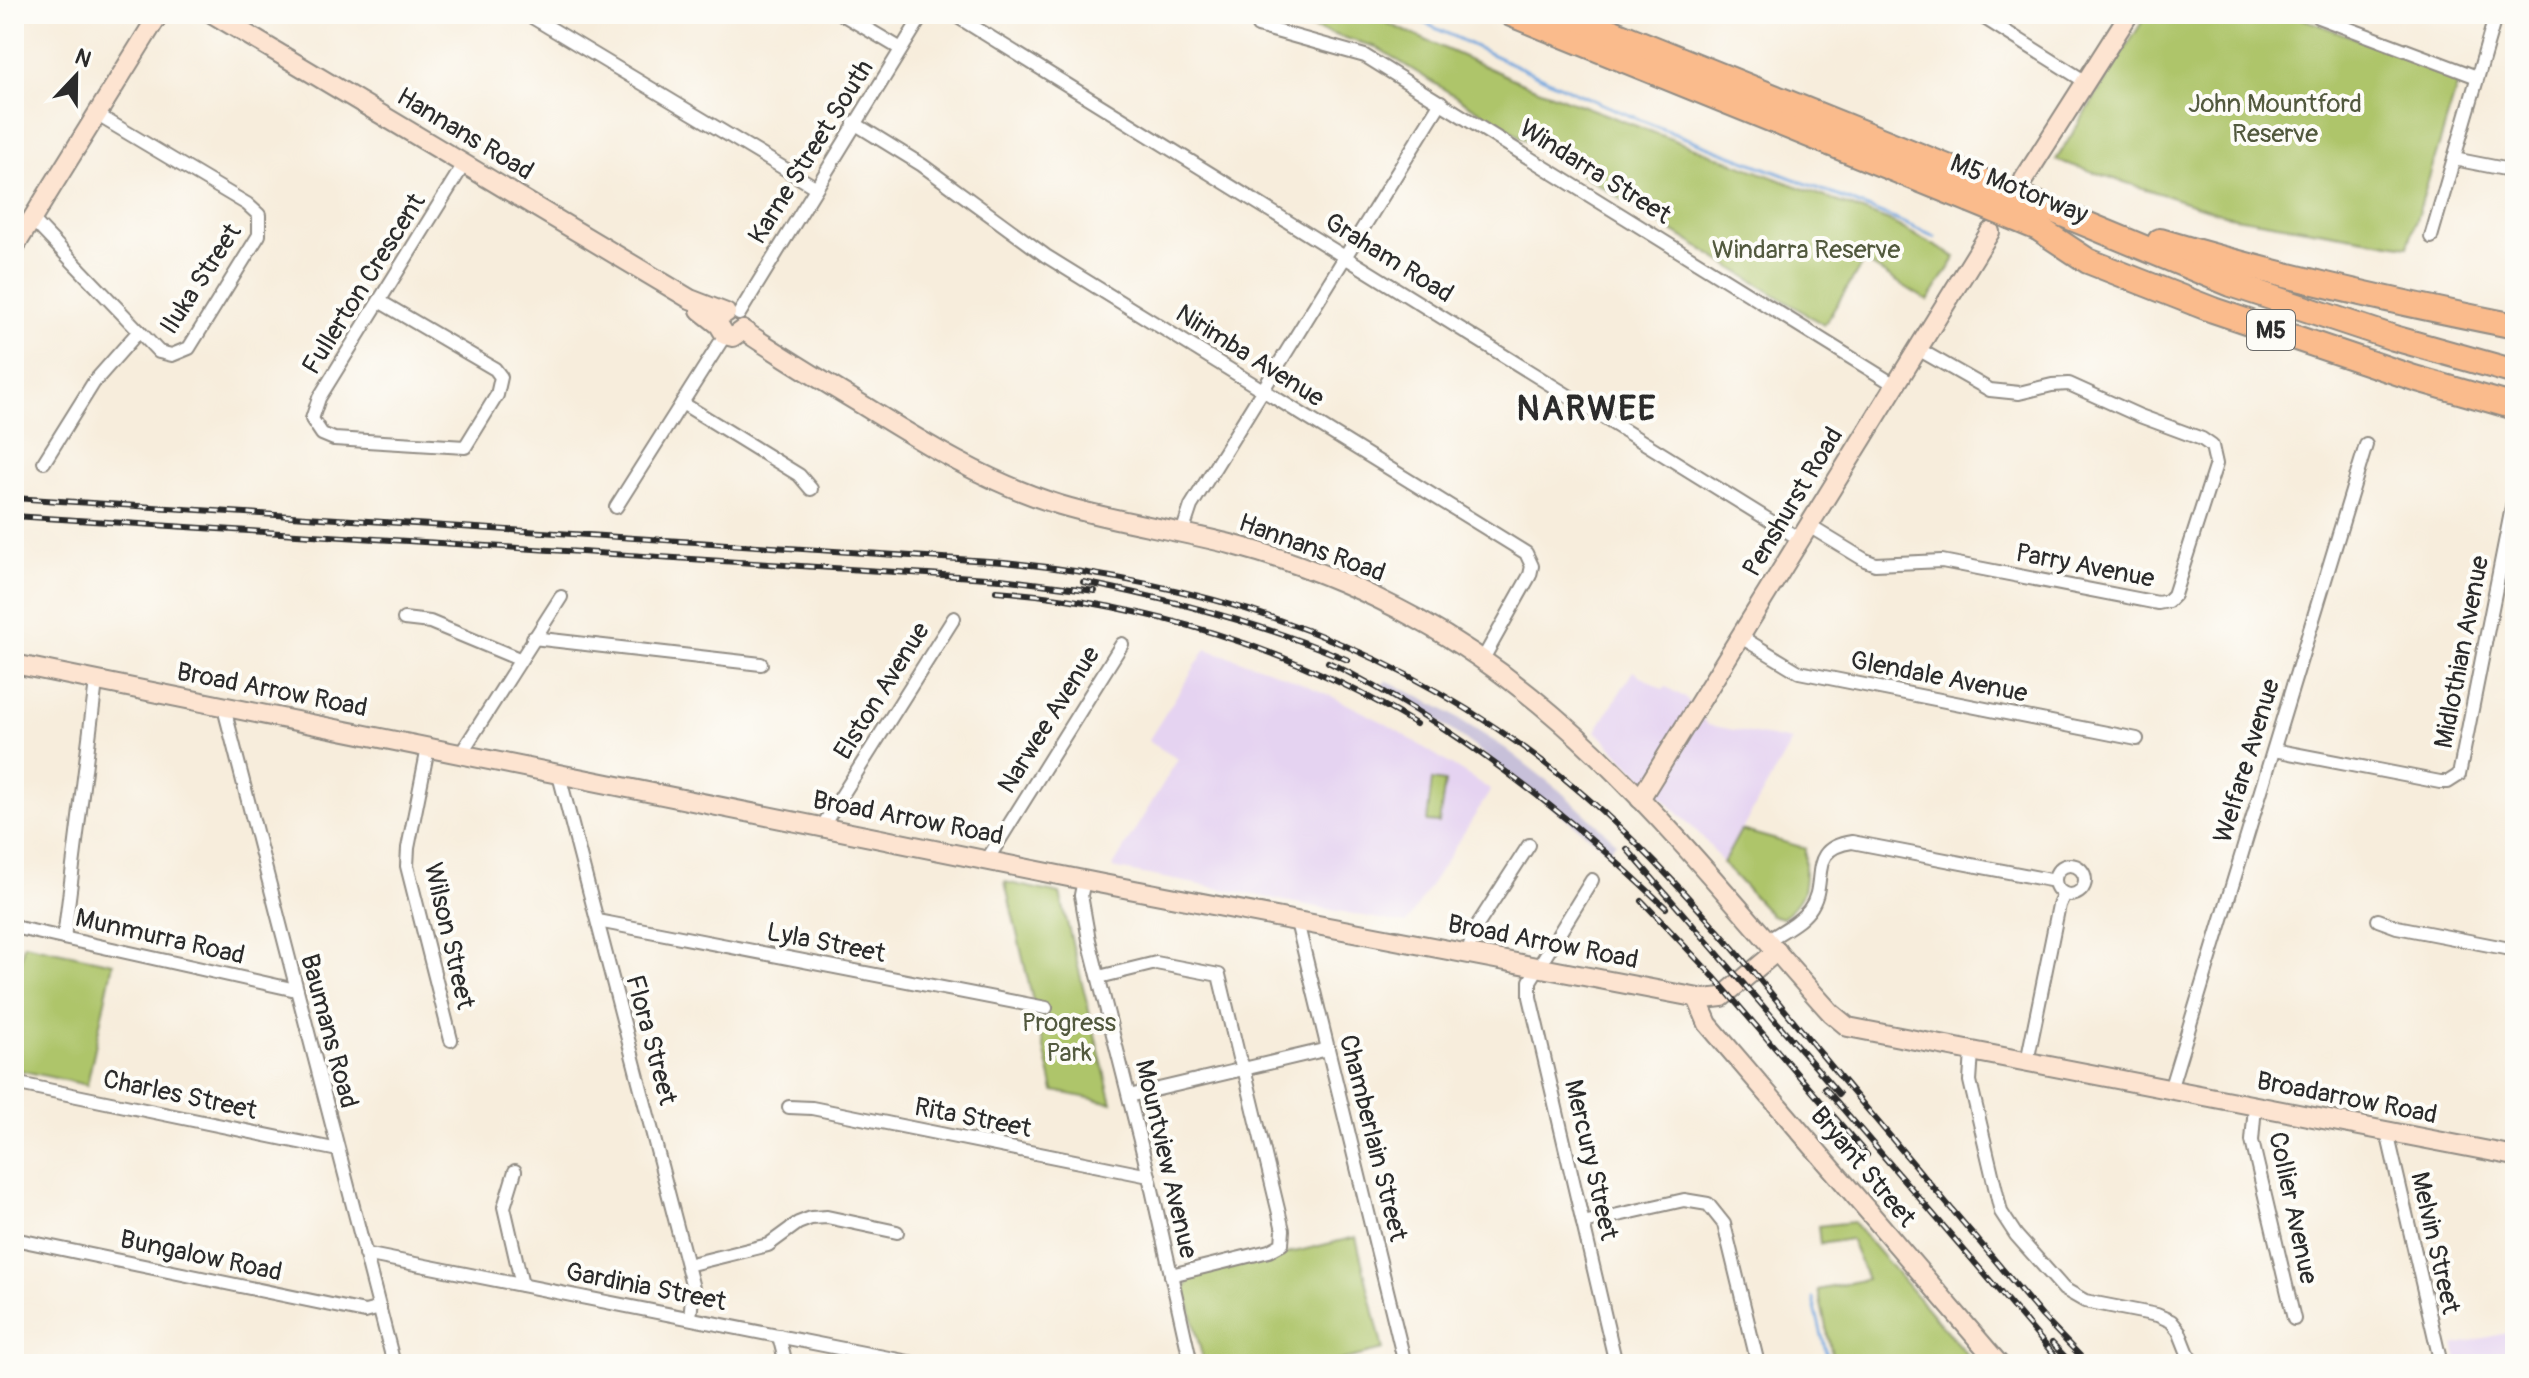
<svg xmlns="http://www.w3.org/2000/svg" width="2529" height="1378" viewBox="0 0 2529 1378" font-family="Pangolin,sans-serif">
<style>
.built{fill:#e5d3f1}
.industrial{fill:#c7c0d9}
.green{fill:#aec56a;stroke:#6c784a;stroke-width:2}
.lines{fill:none;stroke-linecap:round;stroke-linejoin:round}
.stream{stroke:#70a4dd;stroke-width:3}
.street-casing{stroke:#918c84;stroke-width:16}
.secondary-casing{stroke:#918c84;stroke-width:22}
.highway-casing{stroke:#918c84;stroke-width:28}
.street{stroke:#fff;stroke-width:12}
.secondary{stroke:#fde4d1;stroke-width:18}
.highway{stroke:#fabb8c;stroke-width:24}
.rail-casing{stroke:#2b2b2b;stroke-width:6}
.rail{stroke:#fdfcf7;stroke-width:3;stroke-dasharray:9;stroke-linecap:butt}
.highway-bridge-casing{stroke:#918c84;stroke-width:28;stroke-linecap:butt}
.highway-bridge{stroke:#fabb8c;stroke-width:24}
.labels{text-anchor:middle;dominant-baseline:central;stroke-width:8;stroke-linejoin:round;paint-order:stroke}
.shield{fill:#fdfcf7;stroke:#6a6a68;stroke-width:2}
.shield-label{font-size:24px;font-weight:bold;fill:#2b2b2b}
.park-label{font-size:26px;fill:#52593e;stroke:#fdfcf7}
.street-label{font-size:26px;fill:#2b2b2b;stroke:#fdfcf7}
.district-label{font-size:34px;font-weight:bold;letter-spacing:2px;fill:#2b2b2b;stroke:#fdfcf7}
</style>
<rect width="100%" height="100%" fill="#fdfcf7"/>
<filter id="ink" filterUnits="userSpaceOnUse"><feTurbulence type="fractalNoise" baseFrequency=".0125" numOctaves="2"/><feDisplacementMap in="SourceGraphic" scale="16" xChannelSelector="R" yChannelSelector="G"/><feConvolveMatrix kernelMatrix="1 2 1 2 8 2 1 2 1" color-interpolation-filters="sRGB"/></filter>
<filter id="wash" filterUnits="userSpaceOnUse"><feTurbulence type="fractalNoise" baseFrequency=".006" numOctaves="4" result="noise"/><feDisplacementMap in="SourceGraphic" scale="32" xChannelSelector="R" yChannelSelector="G"/><feGaussianBlur stdDeviation="1.8" result="paint"/><feColorMatrix in="noise" values="0 0 0 0 0 0 0 0 0 0 0 0 0 0 0 0 0 1.4 0 .05"/><feComposite in="paint" operator="in"/></filter>
<g filter="url(#wash)">
<rect width="100%" height="100%" fill="#f7eddc"/>
<g class="built">
<polygon points="1206,649 1270,670 1329,695 1385,723 1491,790 1406,924 1112,868 1178,759 1148,741"/>
<polygon points="1633,671 1663,690 1666,687 1684,697 1708,725 1792,741 1723,863 1705,840 1596,731"/>
<polygon points="2515,1331 2515,1364 2459,1364 2454,1345"/>
</g>
<polygon class="industrial" points="1386,680 1443,709 1505,748 1559,790 1616,842 1608,851 1483,753 1437,720 1382,686"/>
<g class="green">
<polygon points="1263,14 1369,15 1525,84 1889,221 1956,257 1928,301 1864,261 1824,325 1376,47"/>
<polygon points="2147,14 2170,14 2184,22 2239,14 2290,14 2460,77 2408,246 2229,216 2056,160"/>
<polygon points="1432,780 1445,782 1439,823 1427,822"/>
<path d="M1741,830L1805,848C1804,883 1811,894 1782,918L1771,915L1723,863Z"/>
<polygon points="1005,882 1060,894 1112,1103 1054,1091"/>
<polygon points="24,944 113,963 87,1085 14,1069 14,991"/>
<polygon points="1853,1222 1975,1364 1834,1364 1818,1290 1867,1279 1850,1239 1820,1244 1818,1226"/>
<polygon points="1356,1237 1383,1350 1325,1364 1204,1364 1185,1288 1192,1277"/>
</g>
<g class="lines">
<g class="stream">
<path d="M1405,14C1492,54 1578,96 1668,131C1757,166 1847,197 1935,237"/>
<polyline points="1813,1299 1829,1364"/>
</g>
</g>
</g>
<g filter="url(#ink)">
<g class="lines">
<defs>
<g id="street">
<polyline points="527,14 815,187"/>
<polyline points="842,14 901,49"/>
<polyline points="953,14 1801,540"/>
<polyline points="1978,14 2086,82"/>
<polyline points="2318,17 2477,77"/>
<polyline points="1258,26 1365,56 1895,385"/>
<polyline points="854,123 922,165 1046,256 1526,553 1532,566 1530,575 1483,659"/>
<polyline points="2454,159 2515,171"/>
<polyline points="32,219 159,352 172,355 189,348 259,235 259,215 247,204 96,114"/>
<polyline points="2431,237 2496,14"/>
<polyline points="379,301 495,369 501,377 497,395 465,447 334,439 322,434 312,419 319,398 464,164"/>
<polyline points="739,314 923,14"/>
<polyline points="682,403 799,475 811,489"/>
<polyline points="44,462 94,382 139,331"/>
<polyline points="616,507 725,335"/>
<polyline points="1809,526 1865,560 1875,564 1942,561 2158,603 2168,601 2174,595 2216,464 2212,446 2202,439 2140,416 2069,384 2052,385 2019,393 1990,390 1918,349"/>
<polyline points="1182,533 1191,506 1441,102"/>
<polyline points="404,619 430,622 519,659"/>
<polyline points="1741,637 1799,672 2137,739"/>
<polyline points="533,638 761,664"/>
<polyline points="224,708 394,1364"/>
<polyline points="428,748 408,848 407,866 451,1040"/>
<polyline points="2274,750 2440,782 2448,782 2459,775 2515,492"/>
<polyline points="460,755 561,597"/>
<polyline points="559,775 693,1288 690,1318"/>
<polyline points="822,827 954,618"/>
<polyline points="987,860 1122,644"/>
<circle cx="2070" cy="880" r="15"/>
<polyline points="1084,880 1081,895 1089,940 1149,1176 1189,1355 1188,1364"/>
<polyline points="1592,880 1530,981 1530,997 1616,1364"/>
<polyline points="2378,920 2397,927 2515,950"/>
<polyline points="598,921 1046,1008"/>
<polyline points="1297,922 1405,1364"/>
<polyline points="14,927 296,990"/>
<polyline points="64,938 96,682"/>
<path d="M1768,940C1782,931 1799,923 1809,910C1830,883 1804,849 1852,842L2055,881"/>
<polyline points="1468,954 1473,932 1529,845"/>
<polyline points="1099,977 1156,963 1219,975 1239,1058 1244,1068 1283,1230 1282,1244 1269,1251 1171,1275"/>
<polyline points="1972,1052 1970,1081 2001,1212 2016,1235 2064,1289 2085,1301 2157,1315 2171,1321 2179,1331 2192,1364"/>
<polyline points="2027,1062 2059,905 2064,894"/>
<polyline points="14,1083 338,1150"/>
<polyline points="2170,1090 2366,445"/>
<polyline points="1129,1096 1328,1049"/>
<polyline points="2255,1106 2252,1141 2294,1319"/>
<polyline points="789,1107 812,1108 1149,1176"/>
<polyline points="2387,1132 2441,1364"/>
<polyline points="515,1171 504,1207 522,1285"/>
<polyline points="1583,1223 1684,1200 1708,1204 1724,1224 1758,1364"/>
<polyline points="14,1239 365,1312 380,1308"/>
<polyline points="365,1254 919,1364"/>
<polyline points="687,1265 768,1245 798,1223 811,1218 827,1217 897,1232"/>
<polyline points="779,1336 786,1364"/>
</g>
<g id="secondary">
<polyline points="213,14 690,299 726,313"/>
<polyline points="2024,179 2129,14"/>
<polyline points="14,248 159,14"/>
<polyline points="700,310 719,325 725,335 733,337 743,330"/>
<path d="M743,330C781,356 821,380 861,404C925,444 988,483 1060,505C1117,522 1177,530 1234,545C1298,562 1359,587 1417,619C1587,712 1704,873 1831,1013L1848,1027L2515,1156"/>
<polyline points="14,664 1103,884 1704,999 1722,997 1777,951"/>
<polyline points="1640,799 1990,232"/>
<polyline points="1697,998 1708,1024 1999,1364"/>
</g>
<g id="highway">
<polyline points="1511,14 1970,200"/>
<polyline points="1568,14 1982,181"/>
<polyline points="2050,209 2231,284 2394,338 2515,372"/>
<polyline points="2038,228 2088,261 2213,310 2414,378 2515,407"/>
<path d="M2160,241C2277,276 2395,302 2515,326"/>
</g>
</defs>
<use href="#street" class="street-casing"/>
<use href="#secondary" class="secondary-casing"/>
<use href="#highway" class="highway-casing"/>
<use href="#street" class="street"/>
<use href="#secondary" class="secondary"/>
<use href="#highway" class="highway"/>
<defs>
<g id="rail">
<path d="M14,498L1004,562C1197,582 1367,633 1526,749C1642,833 1731,945 1822,1055C1895,1143 1969,1229 2042,1316L2088,1364"/>
<polyline points="14,516 928,574 1001,579 1095,591"/>
<path d="M1083,582C1174,600 1262,623 1348,660"/>
<path d="M996,591C1141,602 1292,648 1416,724"/>
<path d="M1328,662C1454,724 1565,811 1666,908"/>
<polyline points="1627,849 1839,1094"/>
<polyline points="1642,901 1714,977 1867,1155"/>
<polyline points="1825,1088 2054,1355"/>
<polyline points="2052,1343 2072,1364"/>
</g>
</defs>
<use href="#rail" class="rail-casing"/>
<use href="#rail" class="rail"/>
<defs>
<g id="highway-bridge">
<polyline points="1982,181 2050,209"/>
<polyline points="1970,200 2038,228"/>
</g>
</defs>
<use href="#highway-bridge" class="highway-bridge-casing"/>
<use href="#highway-bridge" class="highway-bridge"/>
</g>
</g>
<g class="labels">
<rect class="shield" x="2247" y="310" width="48" height="40" rx="6"/>
<g class="shield-label">
<text x="2271" y="330">M5</text>
</g>
<g class="park-label">
<text x="2275" y="104">John Mountford<tspan x="2275" dy="30">Reserve</tspan></text>
<text x="1806" y="250">Windarra Reserve</text>
<text x="1069" y="1023">Progress<tspan x="1069" dy="30">Park</tspan></text>
</g>
<g class="street-label">
<text transform="translate(465 134) rotate(31)">Hannans Road</text>
<text transform="translate(811 152) rotate(-58)">Karne Street South</text>
<text transform="translate(1595 172) rotate(32)">Windarra Street</text>
<text transform="translate(2019 189) rotate(22)">M5 Motorway</text>
<text transform="translate(1389 258) rotate(32)">Graham Road</text>
<text transform="translate(201 279) rotate(-57)">Iluka Street</text>
<text transform="translate(364 284) rotate(-58)">Fullerton Crescent</text>
<text transform="translate(1250 356) rotate(32)">Nirimba Avenue</text>
<text transform="translate(1793 502) rotate(-59)">Penshurst Road</text>
<text transform="translate(1312 548) rotate(20)">Hannans Road</text>
<text transform="translate(2085 566) rotate(11)">Parry Avenue</text>
<text transform="translate(2462 652) rotate(-79)">Midlothian Avenue</text>
<text transform="translate(1939 677) rotate(11)">Glendale Avenue</text>
<text transform="translate(272 690) rotate(11)">Broad Arrow Road</text>
<text transform="translate(882 691) rotate(-58)">Elston Avenue</text>
<text transform="translate(1049 720) rotate(-58)">Narwee Avenue</text>
<text transform="translate(2247 761) rotate(-73)">Welfare Avenue</text>
<text transform="translate(908 818) rotate(11)">Broad Arrow Road</text>
<text transform="translate(449 936) rotate(77)">Wilson Street</text>
<text transform="translate(160 937) rotate(13)">Munmurra Road</text>
<text transform="translate(1543 942) rotate(11)">Broad Arrow Road</text>
<text transform="translate(826 943) rotate(11)">Lyla Street</text>
<text transform="translate(329 1031) rotate(75)">Baumans Road</text>
<text transform="translate(651 1040) rotate(75)">Flora Street</text>
<text transform="translate(180 1095) rotate(12)">Charles Street</text>
<text transform="translate(2347 1098) rotate(11)">Broadarrow Road</text>
<text transform="translate(973 1118) rotate(11)">Rita Street</text>
<text transform="translate(1373 1138) rotate(76)">Chamberlain Street</text>
<text transform="translate(1166 1159) rotate(77)">Mountview Avenue</text>
<text transform="translate(1591 1160) rotate(77)">Mercury Street</text>
<text transform="translate(1863 1167) rotate(50)">Bryant Street</text>
<text transform="translate(2293 1208) rotate(78)">Collier Avenue</text>
<text transform="translate(2435 1243) rotate(77)">Melvin Street</text>
<text transform="translate(201 1256) rotate(12)">Bungalow Road</text>
<text transform="translate(646 1287) rotate(11)">Gardinia Street</text>
</g>
<g class="district-label">
<text x="1587" y="409">NARWEE</text>
</g>
</g>
<rect width="2529" height="1378" fill="none" stroke="#fdfcf7" stroke-width="48"/>
<g transform="translate(76 76) rotate(22)" stroke="#fdfcf7" stroke-width="6" paint-order="stroke">
<path d="M0-6L14 30L0 20L-14 30Z" fill="#2b2b2b"/>
<text y="-12" font-size="22" font-weight="bold" text-anchor="middle" fill="#2b2b2b">N</text>
</g>
</svg>
